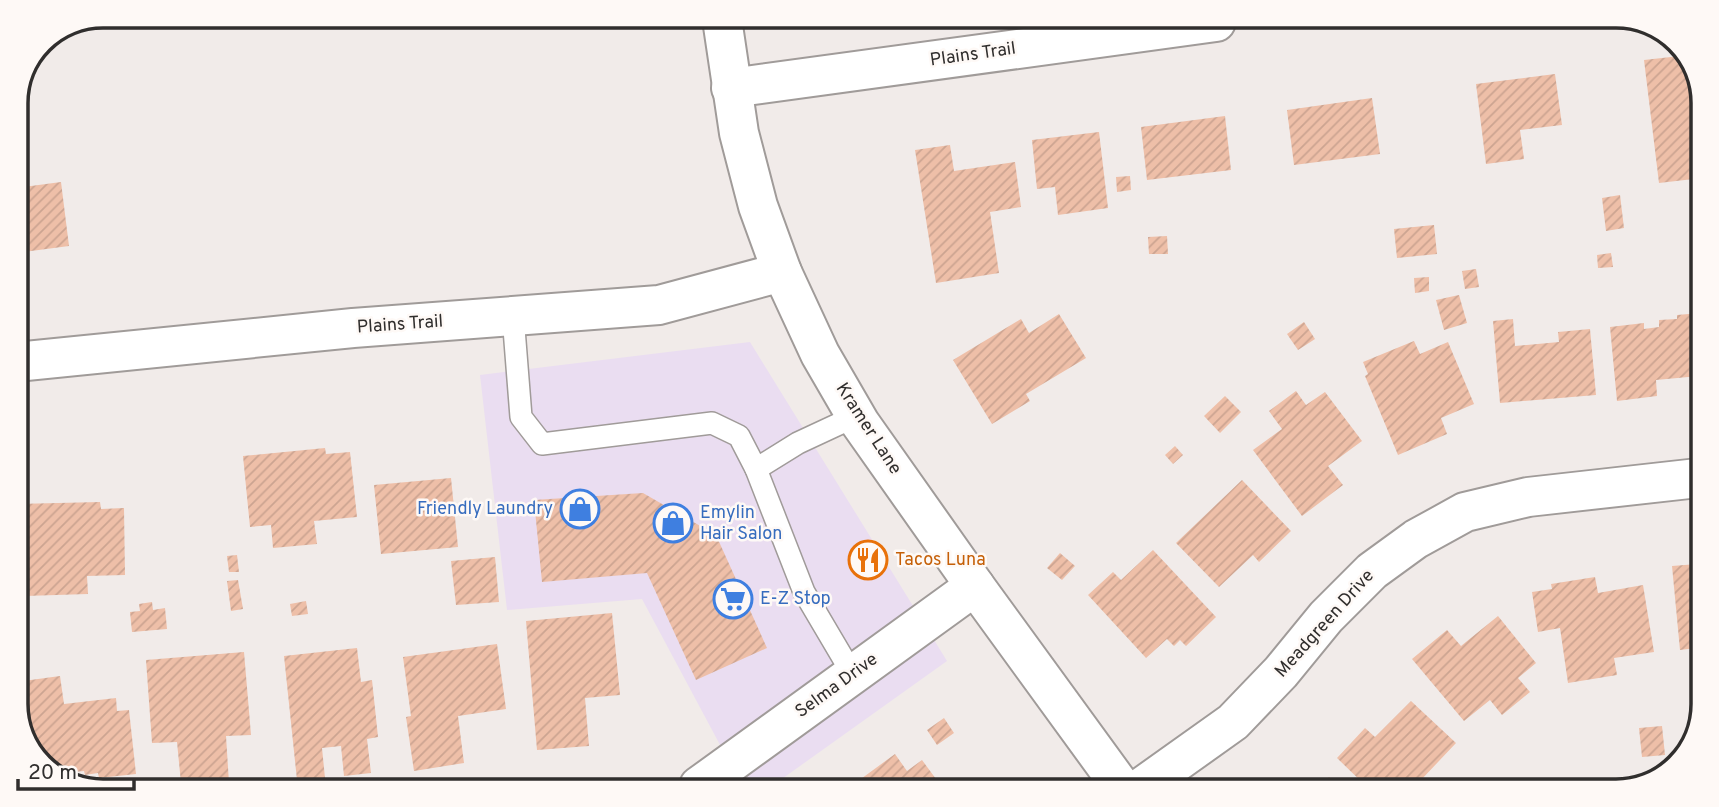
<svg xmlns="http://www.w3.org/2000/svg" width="1719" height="807" viewBox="0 0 1719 807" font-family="Overpass,sans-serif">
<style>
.commercial{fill:#eaddf1}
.building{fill:url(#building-hatch)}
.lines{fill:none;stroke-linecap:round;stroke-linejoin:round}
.lane-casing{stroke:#a09b99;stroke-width:24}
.street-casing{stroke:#a09b99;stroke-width:42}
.secondary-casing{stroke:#a09b99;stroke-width:42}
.lane{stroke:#fff;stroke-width:21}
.street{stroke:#fff;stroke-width:38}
.secondary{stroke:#fff;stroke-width:38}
.labels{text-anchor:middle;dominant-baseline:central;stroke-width:5;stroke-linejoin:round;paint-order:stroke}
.street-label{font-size:18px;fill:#302e2d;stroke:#fef9f6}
.shop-label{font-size:18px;fill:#366cbe;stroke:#fef9f6;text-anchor:start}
.food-label{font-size:18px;fill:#c56008;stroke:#fef9f6;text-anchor:start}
.rim{fill:none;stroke:#302e2d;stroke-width:3.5}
</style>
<defs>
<pattern id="building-hatch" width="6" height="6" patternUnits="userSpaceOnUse" patternTransform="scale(1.75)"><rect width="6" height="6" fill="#eebfa8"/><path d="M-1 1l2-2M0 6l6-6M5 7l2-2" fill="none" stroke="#cca491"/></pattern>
</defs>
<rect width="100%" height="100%" fill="#f1ebe9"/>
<polygon class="commercial" points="750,342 947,661 772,786 742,786 642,599 507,610 480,375"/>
<g class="building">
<polygon points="1689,55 1703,98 1702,178 1659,183 1644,60"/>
<polygon points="1555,74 1562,125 1520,130 1524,159 1486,164 1476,84"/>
<polygon points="1372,98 1380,154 1294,165 1287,110"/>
<polygon points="1225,116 1231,170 1147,180 1141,127"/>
<polygon points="1099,132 1108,208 1058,215 1055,187 1037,189 1032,140"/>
<polygon points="950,145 954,171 1015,162 1021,207 990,212 999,273 936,283 915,150"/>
<polygon points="1130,176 1131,190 1117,192 1116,177"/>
<polygon points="61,182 69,246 16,253 16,188"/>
<polygon points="1620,195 1624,228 1606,231 1602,198"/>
<polygon points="1434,225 1437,254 1397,258 1394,229"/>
<polygon points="1167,236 1168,254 1149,254 1148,237"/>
<polygon points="1611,253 1613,267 1598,268 1597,255"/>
<polygon points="1476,269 1479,287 1465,289 1462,271"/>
<polygon points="1429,277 1429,291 1415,293 1414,278"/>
<polygon points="1459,295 1467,323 1444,330 1436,300"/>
<polygon points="1700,313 1699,376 1656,380 1657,396 1617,401 1610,327 1644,323 1644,329 1659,327 1659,320 1677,319 1677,315"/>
<polygon points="1059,314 1086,358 1026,394 1030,401 992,424 953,360 1021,319 1029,333"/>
<polygon points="1513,319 1515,346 1559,342 1558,332 1590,329 1596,395 1500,403 1493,321"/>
<polygon points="1304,322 1315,339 1298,350 1287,334"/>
<polygon points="1414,341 1420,354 1448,342 1474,404 1441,418 1447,434 1398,455 1365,376 1368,374 1363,362"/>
<polygon points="1296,391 1306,405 1325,392 1362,441 1328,466 1343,485 1302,516 1253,450 1282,429 1269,411"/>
<polygon points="1225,396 1241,412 1220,433 1204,416"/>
<polygon points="1175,446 1183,455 1173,464 1165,455"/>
<polygon points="325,448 326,454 350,452 357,517 314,521 317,544 273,548 271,525 250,527 243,456"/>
<polygon points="451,478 458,547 381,554 374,485"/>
<polygon points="1242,480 1291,531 1259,562 1253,555 1219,587 1176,543"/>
<polygon points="643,493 716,535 767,648 696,680 647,573 542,582 534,500"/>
<polygon points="100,502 101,509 124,508 125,575 87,576 88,594 25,596 24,578 17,578 16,504"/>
<polygon points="868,545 881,568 867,575 855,552"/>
<polygon points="1153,550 1216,617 1186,646 1180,640 1174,646 1167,639 1146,658 1088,595 1113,572 1121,580"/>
<polygon points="1060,553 1075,566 1062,580 1047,568"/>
<polygon points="237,555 239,572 229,572 227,556"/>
<polygon points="495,557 499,602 456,605 451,561"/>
<polygon points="1697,564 1696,648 1680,650 1672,566"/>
<polygon points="1595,577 1598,593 1643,585 1654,652 1614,658 1617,675 1568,683 1560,628 1538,632 1532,592 1552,589 1551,584"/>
<polygon points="238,580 243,609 231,611 227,581"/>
<polygon points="306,601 308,614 292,616 290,604"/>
<polygon points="152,602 153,610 165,608 167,629 132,632 130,612 140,611 139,604"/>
<polygon points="612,613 620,695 585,698 589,746 537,750 526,621"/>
<polygon points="1498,616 1536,663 1518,678 1530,692 1502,715 1490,700 1464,721 1412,659 1447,630 1461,646"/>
<polygon points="497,644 506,709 458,716 464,763 414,771 406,717 411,716 403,657"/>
<polygon points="357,648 361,682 372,680 378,737 367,739 371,773 344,776 341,746 322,748 325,778 297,780 284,656"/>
<polygon points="244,652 251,735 226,736 229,783 181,783 177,742 152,743 146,660"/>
<polygon points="60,676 64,704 116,698 117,711 129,710 136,774 99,778 98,773 85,775 84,771 74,772 75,782 65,782 31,753 16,710 16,682"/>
<polygon points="1411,701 1456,743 1421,780 1427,787 1424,790 1370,790 1337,758 1365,728 1375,737"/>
<polygon points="944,718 954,733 937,745 927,730"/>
<polygon points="1662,726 1665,755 1642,757 1639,728"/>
<polygon points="895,754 907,771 922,760 936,779 925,787 856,787 854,784"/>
<polygon points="1329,777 1342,790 1317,790"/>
<polygon points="1622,777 1631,787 1616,791 1606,791"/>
</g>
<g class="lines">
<defs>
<g id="lane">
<polyline points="513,316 521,417 542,444 712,423 739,436 756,469 804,592 853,675"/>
<polyline points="756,469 798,443 856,416"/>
</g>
<g id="street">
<polyline points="731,88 1216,22"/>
<polyline points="16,362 353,328 659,305 782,272"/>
<polyline points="699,786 975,586"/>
<polyline points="1139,789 1233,722 1281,672 1326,617 1372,571 1416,539 1465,512 1528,497 1698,478"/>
</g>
<polyline id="secondary" points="722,19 739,133 758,206 782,272 820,354 860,423 975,586 1122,788"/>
</defs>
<use href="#lane" class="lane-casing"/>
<use href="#street" class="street-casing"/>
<use href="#secondary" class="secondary-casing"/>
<use href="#lane" class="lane"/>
<use href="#street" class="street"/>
<use href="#secondary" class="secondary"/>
</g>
<defs>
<symbol id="shop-ring" viewBox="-11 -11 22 22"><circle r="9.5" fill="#fef9f6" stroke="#3f7fe0" stroke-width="1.5"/><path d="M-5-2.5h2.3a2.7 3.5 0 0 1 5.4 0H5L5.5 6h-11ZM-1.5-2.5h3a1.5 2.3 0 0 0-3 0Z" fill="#3f7fe0"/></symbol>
<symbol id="restaurant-ring" viewBox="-11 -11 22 22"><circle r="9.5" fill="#fef9f6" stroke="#e8710a" stroke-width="1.5"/><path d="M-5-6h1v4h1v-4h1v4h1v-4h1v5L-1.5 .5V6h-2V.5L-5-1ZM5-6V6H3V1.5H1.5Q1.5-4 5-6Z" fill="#e8710a"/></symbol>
<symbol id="supermarket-ring" viewBox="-11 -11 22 22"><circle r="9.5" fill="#fef9f6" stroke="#3f7fe0" stroke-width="1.5"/><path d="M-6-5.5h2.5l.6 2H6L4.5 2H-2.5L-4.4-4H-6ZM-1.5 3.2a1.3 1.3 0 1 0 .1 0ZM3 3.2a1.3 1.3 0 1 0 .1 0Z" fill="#3f7fe0"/></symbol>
</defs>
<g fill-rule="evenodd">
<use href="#shop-ring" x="558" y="487" width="44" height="44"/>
<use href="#shop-ring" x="651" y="501" width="44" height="44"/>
<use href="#restaurant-ring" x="846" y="538" width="44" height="44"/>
<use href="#supermarket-ring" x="711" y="577" width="44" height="44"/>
</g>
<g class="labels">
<g class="street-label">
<text transform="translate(973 55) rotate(-8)">Plains Trail</text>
<text transform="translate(400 325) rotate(-4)">Plains Trail</text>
<text transform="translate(868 429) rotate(57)">Kramer Lane</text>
<text transform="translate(1325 624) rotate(-48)">Meadgreen Drive</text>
<text transform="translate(837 686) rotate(-36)">Selma Drive</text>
</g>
<g class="shop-label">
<text x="553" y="509" text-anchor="end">Friendly Laundry</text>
<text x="700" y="513">Emylin<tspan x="700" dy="21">Hair Salon</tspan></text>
<text x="760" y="599">E-Z Stop</text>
</g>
<g class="food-label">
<text x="895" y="560">Tacos Luna</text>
</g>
</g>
<path d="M0 0H1719V807H0ZM103 28H1616A75 75 0 0 1 1691 103V704A75 75 0 0 1 1616 779H103A75 75 0 0 1 28 704V103A75 75 0 0 1 103 28Z" fill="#fef9f6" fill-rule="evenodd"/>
<path class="rim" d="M103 28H1616A75 75 0 0 1 1691 103V704A75 75 0 0 1 1616 779H103A75 75 0 0 1 28 704V103A75 75 0 0 1 103 28Z"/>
<path d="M18 779v10h116v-10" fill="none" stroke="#302e2d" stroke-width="3.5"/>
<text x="28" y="779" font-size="21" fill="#302e2d" stroke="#fef9f6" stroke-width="5" paint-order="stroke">20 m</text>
</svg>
